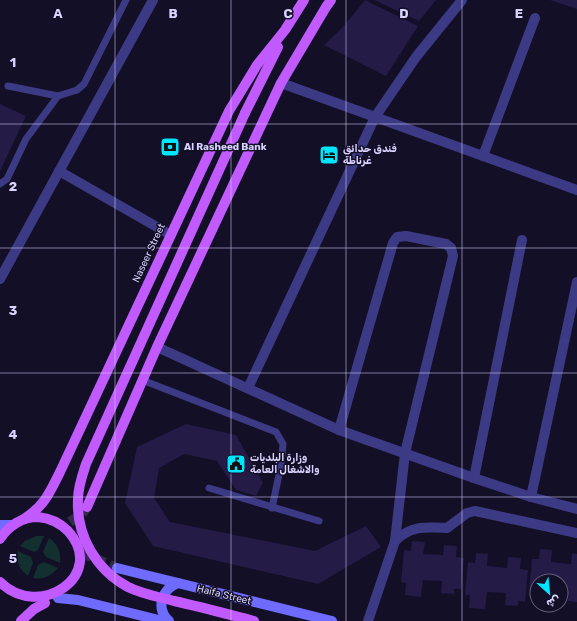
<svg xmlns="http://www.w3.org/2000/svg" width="577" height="621" viewBox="0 0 577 621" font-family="Rubik,Cairo,sans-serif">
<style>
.green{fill:#12302f}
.building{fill:#241b47}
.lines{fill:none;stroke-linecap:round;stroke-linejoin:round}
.secondary-tunnel{stroke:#312d47;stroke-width:10;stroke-dasharray:10 5;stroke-linecap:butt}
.primary-tunnel{stroke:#312d47;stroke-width:10;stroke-dasharray:10 5;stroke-linecap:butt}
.service{stroke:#3d3a85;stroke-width:7}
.minor{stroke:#3d3a85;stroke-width:10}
.secondary{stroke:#6f6bff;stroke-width:10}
.primary{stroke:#c25bff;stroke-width:10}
.primary-bridge{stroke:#c25bff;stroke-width:10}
.grid{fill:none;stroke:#d9d4ff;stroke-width:1;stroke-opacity:0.55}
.labels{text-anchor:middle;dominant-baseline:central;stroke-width:3;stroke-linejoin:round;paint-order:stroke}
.poi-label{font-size:10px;font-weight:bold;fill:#d9d4ff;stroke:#130f26;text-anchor:start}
.street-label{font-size:10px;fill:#d9d4ff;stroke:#130f26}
.grid-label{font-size:13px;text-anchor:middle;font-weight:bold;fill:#d9d4ff;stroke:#130f26;stroke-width:3;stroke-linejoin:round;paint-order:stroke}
</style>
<rect width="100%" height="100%" fill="#130f26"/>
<g class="green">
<polygon points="36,536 44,536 38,550 34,552 20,546 25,541"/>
<path d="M49,538C58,544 61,552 60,563L46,557L43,552Z"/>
<path d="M18,551L31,557L33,563L28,576C19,569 16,562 18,551Z"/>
<path d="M44,562L58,568C51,576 43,580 33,578L38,565Z"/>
</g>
<g class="building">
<polygon points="365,0 418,26 386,76 324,45 344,26"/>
<polygon points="374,0 436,0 419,21"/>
<polygon points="551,0 577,0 577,9 550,0"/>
<polygon points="0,104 26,116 0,171"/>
<polygon points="186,424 236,435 263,483 256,496 236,490 217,461 184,454 159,468 154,498 170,522 315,551 366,526 381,547 318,584 153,546 125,503 137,447"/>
<polygon points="412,541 425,542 423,554 443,555 444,545 457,546 456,557 464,558 461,589 454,589 454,594 441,593 442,581 423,580 421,597 405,595 406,583 401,582 404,550 411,551"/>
<polygon points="540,549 552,550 551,562 571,564 572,553 577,554 577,602 568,601 569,590 561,589 561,581 537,581 537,604 533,604 534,591 529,591 532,559 539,559"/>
<polygon points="476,553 488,554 487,566 507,568 508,557 521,558 520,569 528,570 525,602 518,601 518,606 505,605 506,593 487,592 485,609 469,608 470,595 465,595 468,562 475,563"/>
</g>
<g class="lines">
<polyline class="secondary-tunnel" points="82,553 117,568"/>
<polyline class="primary-tunnel" points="70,522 82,514 87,507"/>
<g class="service">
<polyline points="8,86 58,96 77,90 84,84 126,0"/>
<polyline points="0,184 7,179 26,139 58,96"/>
<polyline points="142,380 276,432 283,444 281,465 272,508"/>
<polyline points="209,488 319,521"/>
</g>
<g class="minor">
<polyline points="281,83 577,190"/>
<polyline points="483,156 535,18"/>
<polyline points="59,171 171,235"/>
<polyline points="0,279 153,0"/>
<polyline points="157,347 339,430 474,478 531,497 577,509"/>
<polyline points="248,388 375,117 416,57 462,0"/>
<polyline points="339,430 393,243 397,237 406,236 446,244 451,248 453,256 405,453 395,541 368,621"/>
<polyline points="474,478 522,240"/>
<polyline points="531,497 577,282"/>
<path d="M395,541C411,525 427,527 447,528L467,513L475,511L577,533"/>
</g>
<g class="secondary">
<polyline points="0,525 13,525"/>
<polyline points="117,568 332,621"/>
<polyline points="58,598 78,600 163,621"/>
<path d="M169,621C155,608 162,589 178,583"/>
</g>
<g class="primary">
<polyline points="245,113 278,47"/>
<polyline points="87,507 157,347 281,83 326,7 331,0"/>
<path d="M24,519C45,505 49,494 60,472L229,111L257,65L285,30L304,0"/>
<path d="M0,539C8,526 22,517 38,517C49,518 60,523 68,531C108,575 39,621 0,582"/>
<polyline points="21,621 34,609 45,603"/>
</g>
<path class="primary-bridge" d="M245,113L86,464C82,476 78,487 78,499C76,535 96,570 128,587C142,594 159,597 174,601C201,607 227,614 254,621"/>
</g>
<path class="grid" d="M115,0V621M231,0V621M346,0V621M462,0V621M0,124H577M0,248H577M0,373H577M0,497H577"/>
<defs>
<symbol id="bank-square" viewBox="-11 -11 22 22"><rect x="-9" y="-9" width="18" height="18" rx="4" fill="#00e5ff" stroke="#130f26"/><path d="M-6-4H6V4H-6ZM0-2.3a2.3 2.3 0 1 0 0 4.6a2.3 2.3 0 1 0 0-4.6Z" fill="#111"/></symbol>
<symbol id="hotel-square" viewBox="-11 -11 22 22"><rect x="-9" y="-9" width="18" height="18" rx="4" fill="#00e5ff" stroke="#130f26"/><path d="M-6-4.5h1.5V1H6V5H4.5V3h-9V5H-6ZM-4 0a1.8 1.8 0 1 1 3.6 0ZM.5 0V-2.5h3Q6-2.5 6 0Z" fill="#111"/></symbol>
<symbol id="civic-square" viewBox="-11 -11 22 22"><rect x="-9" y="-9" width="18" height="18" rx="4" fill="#00e5ff" stroke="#130f26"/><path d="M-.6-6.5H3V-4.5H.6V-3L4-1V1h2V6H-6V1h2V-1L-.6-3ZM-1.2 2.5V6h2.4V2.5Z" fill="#111"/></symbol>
</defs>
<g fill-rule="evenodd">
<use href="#bank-square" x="159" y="136" width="22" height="22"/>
<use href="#hotel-square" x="318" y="144" width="22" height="22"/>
<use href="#civic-square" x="225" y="453" width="22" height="22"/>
</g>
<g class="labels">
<g class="poi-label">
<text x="184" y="147">Al Rasheed Bank</text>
<text x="343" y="149">فندق حدائق<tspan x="343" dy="12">غرناطة</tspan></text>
<text x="250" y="458">وزارة البلديات<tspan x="250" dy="12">والاشغال العامة</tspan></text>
</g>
<g class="street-label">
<text transform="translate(149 253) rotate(-65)">Naseer Street</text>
<text transform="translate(224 595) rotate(14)">Haifa Street</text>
</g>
</g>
<g class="grid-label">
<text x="58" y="18">A</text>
<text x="173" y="18">B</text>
<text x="288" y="18">C</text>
<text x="404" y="18">D</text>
<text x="519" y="18">E</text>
<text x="13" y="67">1</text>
<text x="13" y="191">2</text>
<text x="13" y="315">3</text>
<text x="13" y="439">4</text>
<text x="13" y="563">5</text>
</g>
<g transform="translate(549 593) rotate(153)"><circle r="19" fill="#130f26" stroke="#625e7d"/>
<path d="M0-3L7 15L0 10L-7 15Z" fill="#00e5ff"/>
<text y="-6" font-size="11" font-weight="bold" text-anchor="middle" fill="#d9d4ff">ش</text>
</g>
</svg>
